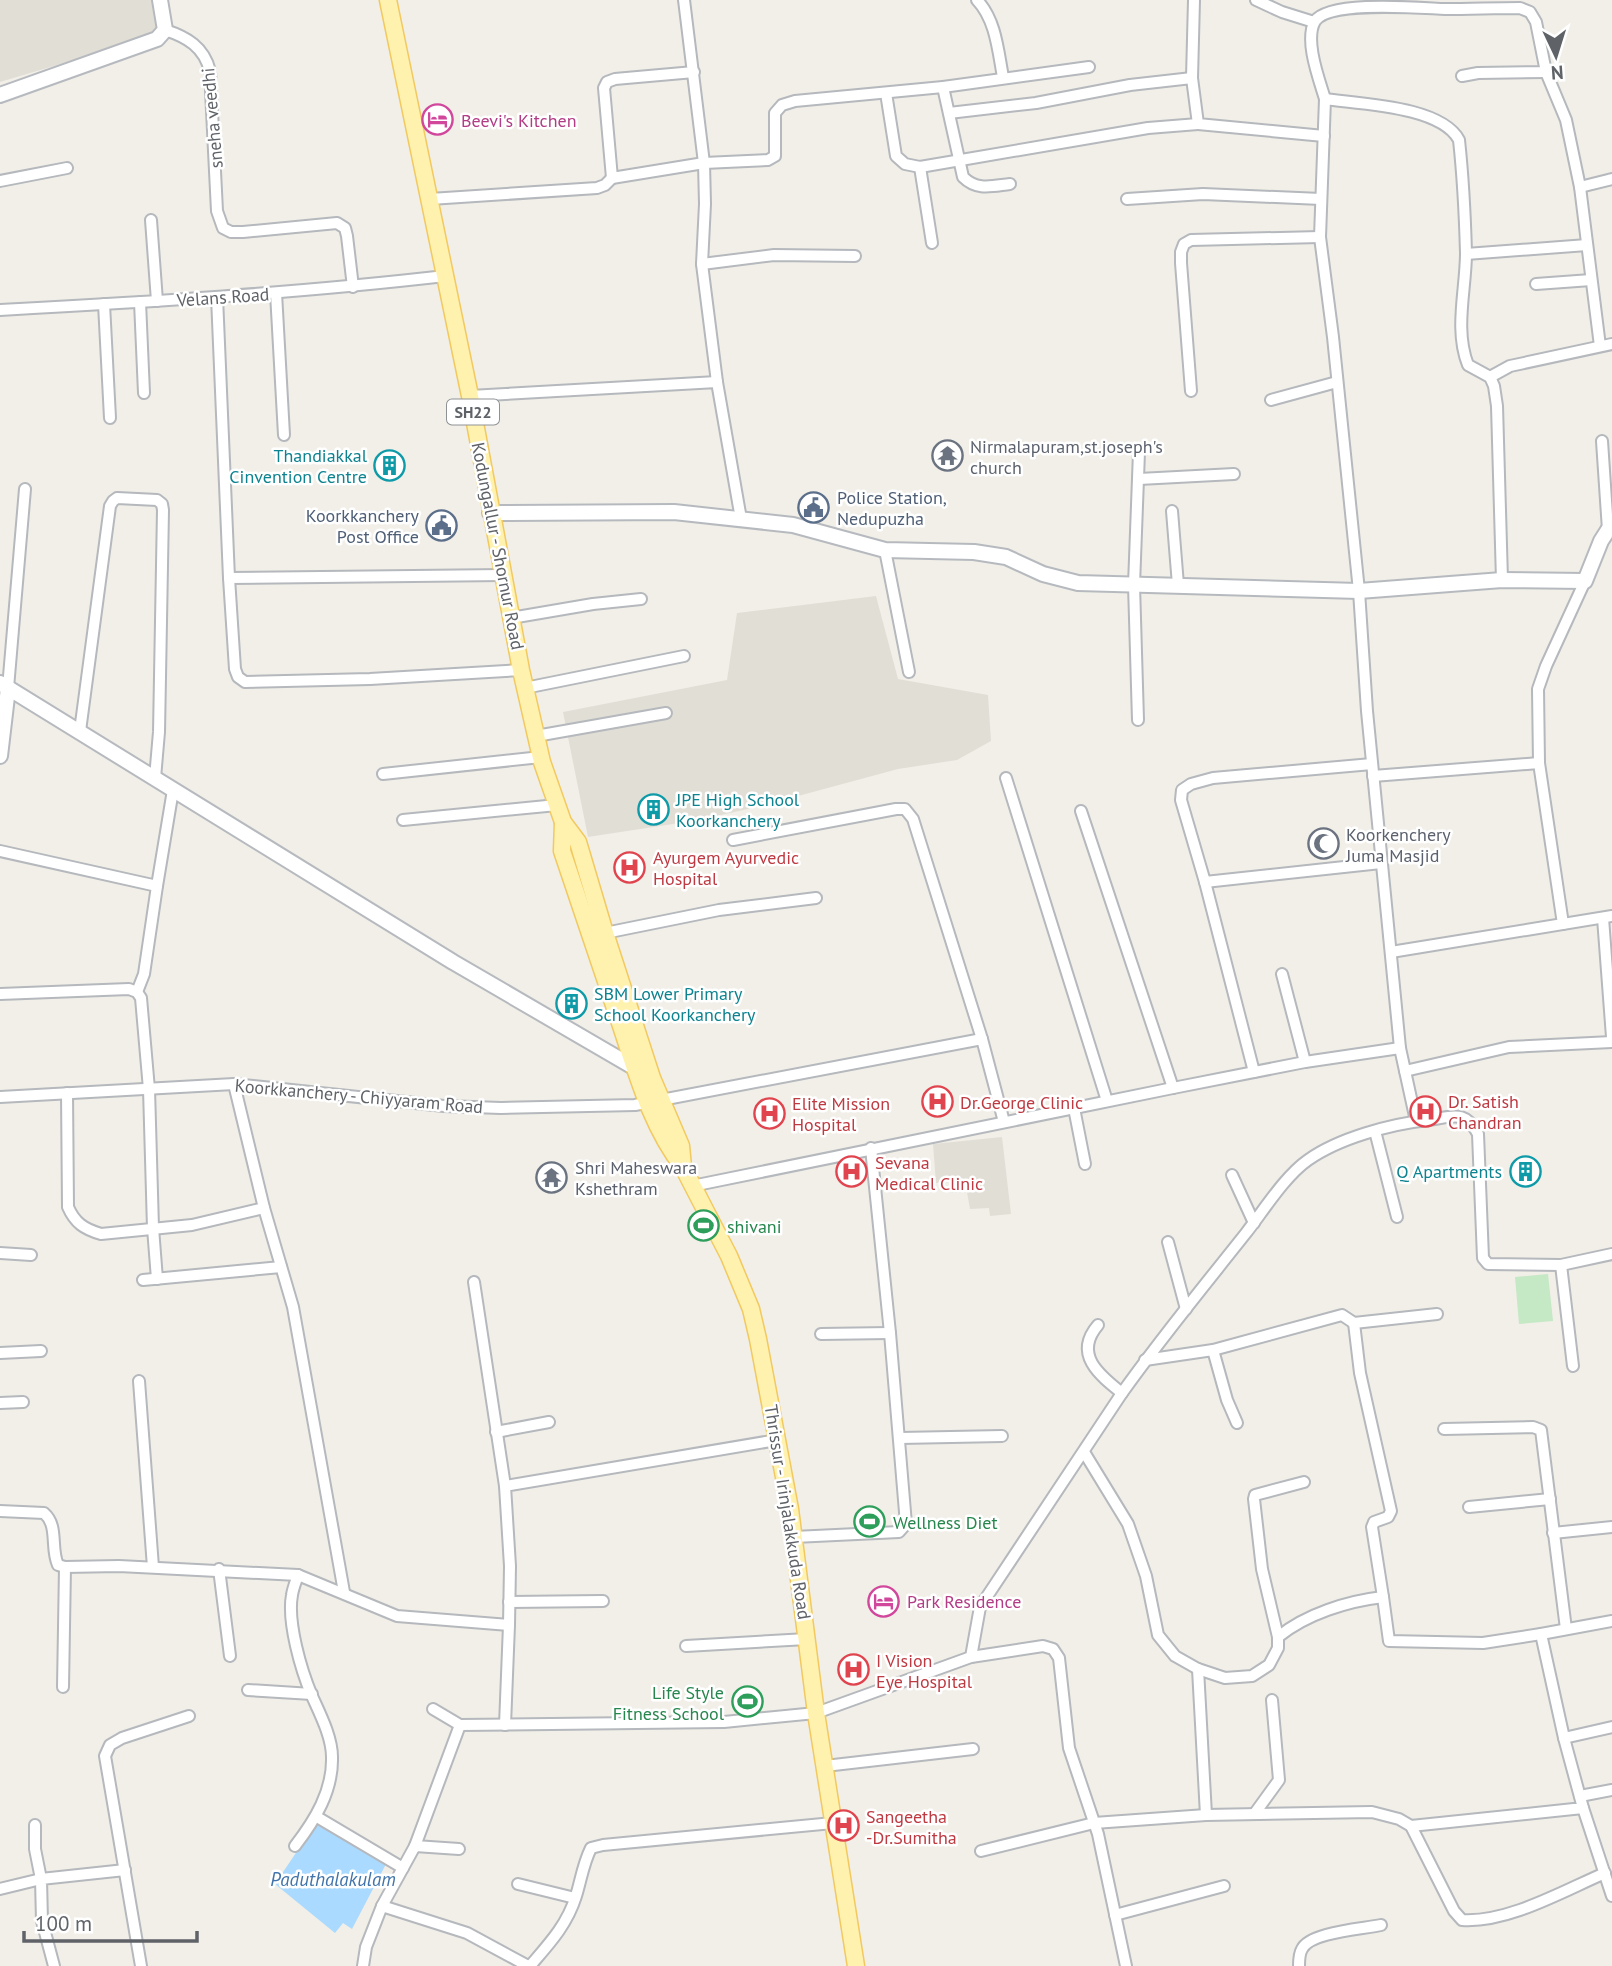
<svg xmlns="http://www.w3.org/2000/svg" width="1612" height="1966" viewBox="0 0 1612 1966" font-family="'PT Sans',sans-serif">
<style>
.education{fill:#e1ded6}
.green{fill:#c5e8c5}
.water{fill:#aadaff}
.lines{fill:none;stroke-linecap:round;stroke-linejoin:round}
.street-casing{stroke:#b5b8bc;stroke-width:14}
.secondary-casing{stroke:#b6babf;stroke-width:18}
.primary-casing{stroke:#f2c960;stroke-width:19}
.street{stroke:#fff;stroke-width:10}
.secondary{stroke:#fff;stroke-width:14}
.primary{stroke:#fff2af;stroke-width:16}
.labels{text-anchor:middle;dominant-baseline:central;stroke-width:5;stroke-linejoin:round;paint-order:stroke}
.shield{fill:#fff;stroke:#8f9295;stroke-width:2}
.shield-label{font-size:16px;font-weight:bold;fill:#5f6368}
.street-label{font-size:18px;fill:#5f6368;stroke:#fff}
.hotel-label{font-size:18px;fill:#b23c85;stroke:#fff;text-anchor:start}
.worship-label{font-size:18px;fill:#5b616d;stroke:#fff;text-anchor:start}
.culture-label{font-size:18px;fill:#0d838f;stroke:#fff;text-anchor:end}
.service-label{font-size:18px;fill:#4e5e75;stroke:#fff;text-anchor:start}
.health-label{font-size:18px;fill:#be3a42;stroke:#fff;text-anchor:start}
.leisure-label{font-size:18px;fill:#27864d;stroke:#fff;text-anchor:start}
.water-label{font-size:19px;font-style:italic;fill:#4174aa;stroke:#fff}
</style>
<rect width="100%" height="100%" fill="#f1efe8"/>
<g class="education">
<polygon points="0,0 157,0 161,34 0,82"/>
<polygon points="876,596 898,679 988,695 991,741 957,760 898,769 761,806 699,820 588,837 563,712 727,680 737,613"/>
<polygon points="1002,1137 1011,1214 990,1216 989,1208 970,1209 967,1192 952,1193 950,1182 936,1183 933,1144"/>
</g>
<polygon class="green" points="1548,1274 1553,1321 1519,1324 1515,1277"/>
<polygon class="water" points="316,1823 386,1864 352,1929 343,1923 335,1933 275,1884"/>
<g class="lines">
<defs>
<g id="street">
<polyline points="684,0 704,163 705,204 702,264 717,382"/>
<path d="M977,0C996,20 998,51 1003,77"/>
<polyline points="1194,0 1192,78 1198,124 1324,136"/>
<polyline points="1256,0 1282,12 1314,22"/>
<path d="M165,30C187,37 204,47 210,71L217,211L223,228L231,232H243L337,223L345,228L347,236L353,287"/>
<polyline points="694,72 615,79 607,82 604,88 612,178 704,163 768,160 775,156 775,113 782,105 795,101 943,87 1089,67"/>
<polyline points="1546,72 1566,120 1580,187 1600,346"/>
<path d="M943,87L963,177C977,191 992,186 1010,184"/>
<polyline points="886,93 896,156 905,164 920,167 1148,128 1198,124"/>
<path d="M1325,99C1319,79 1304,40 1315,21C1330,0 1419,8 1445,9C1470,9 1495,8 1520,8L1530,12L1536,22L1546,72L1478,73L1462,76"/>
<polyline points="949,113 1036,103 1130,85 1192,78"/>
<polyline points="920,167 932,243"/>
<polyline points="0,181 67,168"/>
<polyline points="1580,187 1612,179"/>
<polyline points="430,199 597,188 605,185 612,178"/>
<polyline points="1127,199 1203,194 1321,199"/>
<polyline points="151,220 157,301"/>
<polyline points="1466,254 1587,245"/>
<polyline points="702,264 774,255 855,256"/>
<polyline points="1536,284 1591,280"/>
<polyline points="276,293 284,435"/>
<polyline points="217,297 229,578 504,575"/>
<polyline points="140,302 144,393"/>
<polyline points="104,304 110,418"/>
<path d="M0,310C149,302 297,293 445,276"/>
<polyline points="1490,377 1510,366 1612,344"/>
<polyline points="1191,391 1181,263 1181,252 1184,244 1191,240 1320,237"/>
<polyline points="470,396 717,382 741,519"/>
<polyline points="1271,400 1337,382"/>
<polyline points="1602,441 1608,530"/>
<polyline points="1139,479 1234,474"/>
<polyline points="1172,511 1178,585"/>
<polyline points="885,550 909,672"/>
<polyline points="229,578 235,669 238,677 245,682 370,679 521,670"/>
<polyline points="511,618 593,604 641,599"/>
<polyline points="8,688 25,489"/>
<polyline points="525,688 684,656"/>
<polyline points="1138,720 1134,585 1139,452"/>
<polyline points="80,731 110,506 113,501 117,498 157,500 162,504 163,510 159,732 155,778"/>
<polyline points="536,736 666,713"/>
<polyline points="1372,764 1213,778 1191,784 1182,790 1181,800 1205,882 1381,863"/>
<polyline points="383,774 541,757"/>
<polyline points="1373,776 1539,763"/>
<polyline points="1006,778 1107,1101"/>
<polyline points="1081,811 1173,1088"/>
<polyline points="403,820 557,805"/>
<polyline points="733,840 896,809 905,809 913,819 982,1039"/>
<polyline points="0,851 157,886 173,790"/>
<polyline points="1205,882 1254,1072"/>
<polyline points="1603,918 1612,1037"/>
<polyline points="1563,924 1539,763 1538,689 1546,666 1585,581"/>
<polyline points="605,933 719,910 816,898"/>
<polyline points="1391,952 1612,916"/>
<polyline points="1282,974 1305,1062"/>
<polyline points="137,992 144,974 157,886"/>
<polyline points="0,994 129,989 137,992 141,998 149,1089 153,1228 157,1279"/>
<path d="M1400,1048L1367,711L1359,591L1333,337L1320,237L1325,99C1360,104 1441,106 1459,140C1463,177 1465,216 1466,253C1466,289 1454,330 1468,365L1490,377L1494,386L1497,406L1502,580"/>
<polyline points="1405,1071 1509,1047 1612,1042"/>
<polyline points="234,1084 264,1208 293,1307 344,1592"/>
<path d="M67,1093L68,1207C75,1223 84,1229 101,1234L192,1225L264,1208"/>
<polyline points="0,1097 234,1084 444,1106 501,1108 635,1105 982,1039 1004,1122"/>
<polyline points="1074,1108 1085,1164"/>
<polyline points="1375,1131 1397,1217"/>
<polyline points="1232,1175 1254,1223"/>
<polyline points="692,1186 1173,1088 1305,1062 1400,1048 1416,1121"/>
<polyline points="1168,1242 1186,1309"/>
<polyline points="0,1253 31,1255"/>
<polyline points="1561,1265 1573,1366"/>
<polyline points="143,1280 281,1267"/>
<polyline points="474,1282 505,1486"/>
<path d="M1098,1325C1073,1354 1099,1375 1122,1393"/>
<polyline points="821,1334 890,1333"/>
<polyline points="1213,1350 1227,1400 1237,1423"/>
<polyline points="0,1353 41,1351"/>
<polyline points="1145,1360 1213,1350 1342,1315 1354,1323"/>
<polyline points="139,1381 153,1567"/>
<polyline points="0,1403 23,1402"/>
<polyline points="1444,1429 1533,1427 1541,1430 1566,1629"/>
<polyline points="496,1432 549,1422"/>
<polyline points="900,1438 1002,1436"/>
<path d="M1084,1452L1128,1524L1146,1576L1158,1635L1175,1656L1198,1669L1225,1678L1252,1676L1269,1665L1278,1648V1637C1306,1614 1348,1601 1383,1597L1389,1641L1483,1643L1541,1634L1564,1738L1583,1808L1411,1826"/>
<polyline points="1469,1507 1550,1499"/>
<path d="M0,1511L44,1513C59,1526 50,1548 58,1565L65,1567L119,1566L298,1575L397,1616L509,1625L510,1566L505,1486L777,1440"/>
<polyline points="1553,1533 1612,1527"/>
<polyline points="794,1537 899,1532 906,1524 890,1333 871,1148"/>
<polyline points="219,1569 230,1656"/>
<polyline points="1383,1597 1372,1527 1374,1522 1388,1517 1391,1511 1360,1373 1354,1323 1437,1314"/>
<polyline points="509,1602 603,1601"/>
<polyline points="1541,1634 1612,1621"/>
<polyline points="1278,1637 1262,1569 1254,1499 1255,1495 1304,1482"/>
<polyline points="686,1646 807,1639"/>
<polyline points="971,1657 1043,1646 1053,1649 1059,1658 1069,1748 1098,1834 1126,1966"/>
<polyline points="1198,1669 1206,1815"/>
<polyline points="63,1687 65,1567"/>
<polyline points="248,1690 312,1694"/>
<polyline points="433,1709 460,1725"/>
<polyline points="505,1725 509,1625"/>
<polyline points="1564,1738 1612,1727"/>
<polyline points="825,1766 973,1749"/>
<polyline points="1580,1796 1612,1790"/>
<polyline points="1583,1808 1612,1896"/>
<polyline points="1255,1813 1279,1780 1272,1700"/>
<polyline points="317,1817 403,1868"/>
<path d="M295,1846C315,1820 333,1791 332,1757C332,1737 320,1714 312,1696C301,1670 287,1622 292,1595C293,1588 296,1581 298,1575"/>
<polyline points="415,1846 459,1849"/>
<path d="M981,1851L1094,1823L1206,1815L1372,1812L1399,1819L1411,1826L1454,1911L1462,1920C1508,1923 1563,1891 1605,1873"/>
<polyline points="518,1884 575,1898"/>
<polyline points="0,1889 41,1879 35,1849 35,1825"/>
<path d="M382,1906L415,1846L460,1725L724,1722L816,1713L971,1657L980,1607L1122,1393C1161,1338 1204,1286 1246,1233C1264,1210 1285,1176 1308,1160C1339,1138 1391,1124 1428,1120C1453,1117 1465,1109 1478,1134L1483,1258L1488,1264L1561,1265L1612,1254"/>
<polyline points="1115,1915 1224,1886"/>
<polyline points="54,1966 42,1921 41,1879 125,1870"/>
<polyline points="141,1966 105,1756 110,1745 122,1738 189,1716"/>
<polyline points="363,1966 366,1947 382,1906 467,1933 528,1966"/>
<path d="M530,1966C549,1944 567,1925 576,1896C581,1880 583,1864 591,1848L603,1845L833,1823"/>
<path d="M1299,1966C1299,1961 1299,1954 1302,1949C1310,1932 1363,1929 1381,1925"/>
</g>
<g id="secondary">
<polyline points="0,95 157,39 165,30 160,0"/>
<polyline points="490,513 674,512 793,525 885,550 974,552 1006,557 1043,574 1078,583 1359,591 1502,580 1585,581 1601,541 1608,530 1612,529"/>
<polyline points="0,683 453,962 635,1068"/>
<polyline points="0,756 8,688"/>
</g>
<g id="primary">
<polyline points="388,0 470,396 521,670 542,762 563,822 578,842 605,933 652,1078 681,1146 683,1167 729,1256 751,1309 758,1339 790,1509 816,1713 856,1966"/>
<path d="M563,822L562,851C581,908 600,964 619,1020C636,1070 650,1125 683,1167"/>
</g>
</defs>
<use href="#street" class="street-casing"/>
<use href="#secondary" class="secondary-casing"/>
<use href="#primary" class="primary-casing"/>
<use href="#street" class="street"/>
<use href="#secondary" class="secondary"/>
<use href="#primary" class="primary"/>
</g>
<defs>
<symbol id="hotel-ring" viewBox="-11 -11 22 22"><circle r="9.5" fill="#fff" stroke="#d1479c" stroke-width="1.5"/><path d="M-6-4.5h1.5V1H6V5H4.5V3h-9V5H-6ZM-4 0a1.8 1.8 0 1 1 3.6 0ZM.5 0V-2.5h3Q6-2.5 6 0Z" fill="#d1479c"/></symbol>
<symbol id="temple-ring" viewBox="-11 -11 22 22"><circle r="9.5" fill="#fff" stroke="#6b7280" stroke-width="1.5"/><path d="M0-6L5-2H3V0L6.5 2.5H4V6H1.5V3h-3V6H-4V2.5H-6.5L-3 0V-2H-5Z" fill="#6b7280"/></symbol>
<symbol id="building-ring" viewBox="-11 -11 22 22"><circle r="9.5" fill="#fff" stroke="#0f9aa8" stroke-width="1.5"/><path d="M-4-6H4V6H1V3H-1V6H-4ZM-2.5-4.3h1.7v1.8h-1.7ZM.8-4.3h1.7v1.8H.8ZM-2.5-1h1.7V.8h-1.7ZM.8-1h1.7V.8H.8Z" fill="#0f9aa8"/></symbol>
<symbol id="civic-ring" viewBox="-11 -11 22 22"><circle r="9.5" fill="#fff" stroke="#5c6f8a" stroke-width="1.5"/><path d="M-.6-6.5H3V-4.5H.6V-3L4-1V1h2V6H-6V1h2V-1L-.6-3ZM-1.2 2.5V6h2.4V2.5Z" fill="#5c6f8a"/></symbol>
<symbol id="mosque-ring" viewBox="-11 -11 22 22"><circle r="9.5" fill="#fff" stroke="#6b7280" stroke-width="1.5"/><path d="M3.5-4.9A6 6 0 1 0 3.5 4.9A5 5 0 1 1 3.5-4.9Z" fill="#6b7280"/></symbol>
<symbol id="hospital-ring" viewBox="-11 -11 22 22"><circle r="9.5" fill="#fff" stroke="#e0444e" stroke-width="1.5"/><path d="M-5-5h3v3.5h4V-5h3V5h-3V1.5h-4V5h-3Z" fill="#e0444e"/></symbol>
<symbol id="stadium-ring" viewBox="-11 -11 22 22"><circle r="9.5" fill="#fff" stroke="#2e9e5b" stroke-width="1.5"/><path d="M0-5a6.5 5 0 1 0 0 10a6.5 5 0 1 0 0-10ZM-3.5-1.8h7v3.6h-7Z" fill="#2e9e5b"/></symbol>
</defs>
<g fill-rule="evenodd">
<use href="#hotel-ring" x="420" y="102" width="35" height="35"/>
<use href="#temple-ring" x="930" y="438" width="35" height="35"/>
<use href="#building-ring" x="372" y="448" width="35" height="35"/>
<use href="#civic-ring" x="796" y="490" width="35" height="35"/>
<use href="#civic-ring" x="424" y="508" width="35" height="35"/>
<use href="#building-ring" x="636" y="792" width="35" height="35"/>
<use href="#mosque-ring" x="1306" y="826" width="35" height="35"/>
<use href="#hospital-ring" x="612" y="850" width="35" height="35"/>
<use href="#building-ring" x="554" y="986" width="35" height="35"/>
<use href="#hospital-ring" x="920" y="1084" width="35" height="35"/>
<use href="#hospital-ring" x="1408" y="1094" width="35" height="35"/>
<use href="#hospital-ring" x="752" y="1096" width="35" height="35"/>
<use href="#building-ring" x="1508" y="1154" width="35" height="35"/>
<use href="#hospital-ring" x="834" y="1154" width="35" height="35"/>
<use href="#temple-ring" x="534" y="1160" width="35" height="35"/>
<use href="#stadium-ring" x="686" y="1208" width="35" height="35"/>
<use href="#stadium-ring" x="852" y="1504" width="35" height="35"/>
<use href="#hotel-ring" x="866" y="1584" width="35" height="35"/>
<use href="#hospital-ring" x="836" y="1652" width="35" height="35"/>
<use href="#stadium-ring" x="730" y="1684" width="35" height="35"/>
<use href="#hospital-ring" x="826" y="1808" width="35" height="35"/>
</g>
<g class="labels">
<rect class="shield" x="447" y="399.5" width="52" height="25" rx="5"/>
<g class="shield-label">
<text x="473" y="412">SH22</text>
</g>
<g class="street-label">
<text transform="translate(212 118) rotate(-95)">sneha veedhi</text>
<text transform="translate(223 297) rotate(-4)">Velans Road</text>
<text transform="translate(498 546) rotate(79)">Kodungallur - Shornur Road</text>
<text transform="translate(359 1096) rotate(5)">Koorkkanchery - Chiyyaram Road</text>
<text transform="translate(788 1512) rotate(81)">Thrissur - Irinjalakkuda Road</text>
</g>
<g class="hotel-label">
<text x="461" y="120">Beevi's Kitchen</text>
<text x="907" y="1601">Park Residence</text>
</g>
<g class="worship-label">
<text x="970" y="446">Nirmalapuram,st.joseph's<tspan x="970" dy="21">church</tspan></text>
<text x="1346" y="834">Koorkenchery<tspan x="1346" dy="21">Juma Masjid</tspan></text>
<text x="575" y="1167">Shri Maheswara<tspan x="575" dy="21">Kshethram</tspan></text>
</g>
<g class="culture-label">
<text x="367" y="455">Thandiakkal<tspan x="367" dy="21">Cinvention Centre</tspan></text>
<text x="676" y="799" text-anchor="start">JPE High School<tspan x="676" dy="21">Koorkanchery</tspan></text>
<text x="594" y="993" text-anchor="start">SBM Lower Primary<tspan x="594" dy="21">School Koorkanchery</tspan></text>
<text x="1502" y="1171">Q Apartments</text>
</g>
<g class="service-label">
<text x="837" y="497">Police Station,<tspan x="837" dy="21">Nedupuzha</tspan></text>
<text x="419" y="515" text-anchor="end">Koorkkanchery<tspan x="419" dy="21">Post Office</tspan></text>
</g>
<g class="health-label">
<text x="653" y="857">Ayurgem Ayurvedic<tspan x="653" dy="21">Hospital</tspan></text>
<text x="1448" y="1101">Dr. Satish<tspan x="1448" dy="21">Chandran</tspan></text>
<text x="960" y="1102">Dr.George Clinic</text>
<text x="792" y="1103">Elite Mission<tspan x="792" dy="21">Hospital</tspan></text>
<text x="875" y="1162">Sevana<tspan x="875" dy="21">Medical Clinic</tspan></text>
<text x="876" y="1660">I Vision<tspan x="876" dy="21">Eye Hospital</tspan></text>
<text x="866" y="1816">Sangeetha<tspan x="866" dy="21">-Dr.Sumitha</tspan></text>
</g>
<g class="leisure-label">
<text x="727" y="1226">shivani</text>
<text x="893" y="1522">Wellness Diet</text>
<text x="724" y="1692" text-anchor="end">Life Style<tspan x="724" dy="21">Fitness School</tspan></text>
</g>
<g class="water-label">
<text x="333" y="1879">Paduthalakulam</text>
</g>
</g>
<g transform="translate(1556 56) rotate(176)" stroke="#ffffff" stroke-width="5" paint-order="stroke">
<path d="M0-5L12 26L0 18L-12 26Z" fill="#5f6368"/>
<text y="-10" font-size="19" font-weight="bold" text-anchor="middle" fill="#5f6368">N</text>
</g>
<path d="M24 1931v10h173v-10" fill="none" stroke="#5f6368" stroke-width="3.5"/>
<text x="35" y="1931" font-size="21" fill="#5f6368" stroke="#ffffff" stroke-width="5" paint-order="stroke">100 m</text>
</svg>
